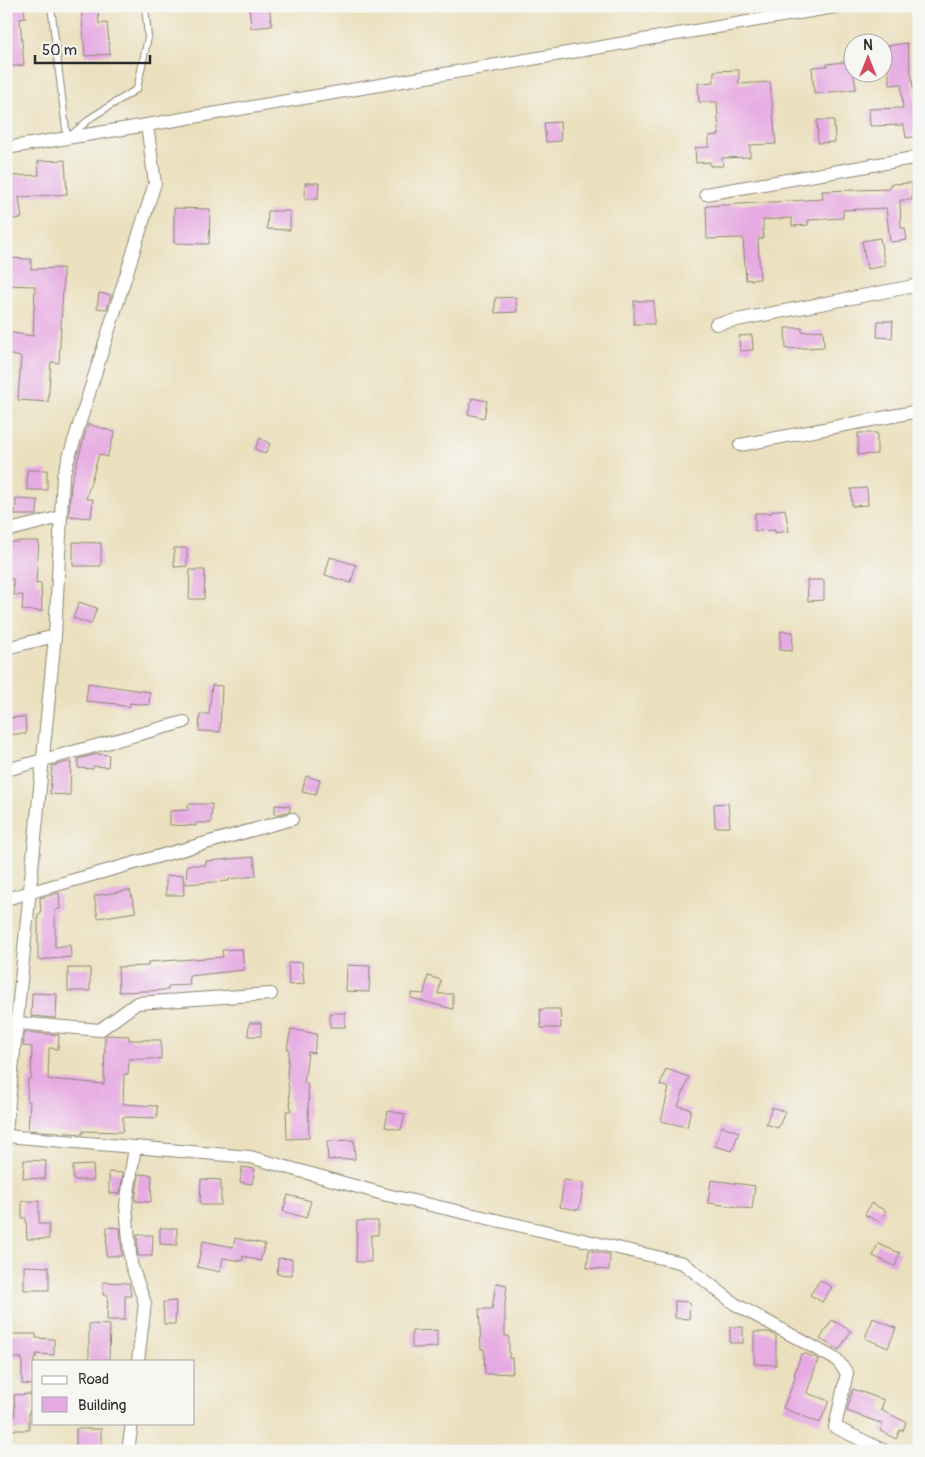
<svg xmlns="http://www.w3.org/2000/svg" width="925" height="1457" viewBox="0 0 925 1457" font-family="Pangolin,sans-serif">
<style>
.building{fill:#e6aae2}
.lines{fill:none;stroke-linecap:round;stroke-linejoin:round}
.lane-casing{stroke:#8b8674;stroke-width:8}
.street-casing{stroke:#8b8674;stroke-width:14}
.lane{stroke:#fff;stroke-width:6}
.street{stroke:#fff;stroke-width:12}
</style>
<rect width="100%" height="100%" fill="#f6f6f2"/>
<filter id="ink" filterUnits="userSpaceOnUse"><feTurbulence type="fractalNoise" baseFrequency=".02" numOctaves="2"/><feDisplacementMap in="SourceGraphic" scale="10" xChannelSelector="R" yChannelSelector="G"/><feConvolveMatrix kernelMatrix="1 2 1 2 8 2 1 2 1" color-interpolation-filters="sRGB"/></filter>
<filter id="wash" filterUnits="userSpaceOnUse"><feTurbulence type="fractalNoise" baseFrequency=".0096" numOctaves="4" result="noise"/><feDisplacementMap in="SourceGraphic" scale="20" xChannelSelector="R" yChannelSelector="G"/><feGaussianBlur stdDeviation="1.12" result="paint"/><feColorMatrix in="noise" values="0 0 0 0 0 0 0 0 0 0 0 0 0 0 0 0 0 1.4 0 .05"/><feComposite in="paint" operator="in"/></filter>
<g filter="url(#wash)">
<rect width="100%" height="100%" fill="#ebe0be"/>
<g id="blocks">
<g class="building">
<polygon points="6,6 24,6 25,18 20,19 24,65 6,67"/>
<polygon points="81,6 98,6 99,24 107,23 110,54 85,56"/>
<polygon points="249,6 269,6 272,26 251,28"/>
<polygon points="907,43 916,109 919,108 919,136 906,138 904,125 870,126 869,109 903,108 901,84 890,85 885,46"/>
<polygon points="852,61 856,89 814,94 812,67 828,66 827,64"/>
<polygon points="739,70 739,84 770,82 776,144 750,145 750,157 722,158 723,166 710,166 710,162 696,163 695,148 709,147 709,136 719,135 717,102 699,102 698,83 714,82 714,71"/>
<polygon points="817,120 834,120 835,142 818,143"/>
<polygon points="560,122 561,141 546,142 544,123"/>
<polygon points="65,160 67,194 19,197 22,218 6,220 6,176 39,175 38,161"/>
<polygon points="305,183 319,183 318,199 305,199"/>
<polygon points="912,183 912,200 900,200 901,228 905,228 907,240 890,242 886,208 843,210 843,218 808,220 808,225 792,226 792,218 763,220 763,239 758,239 760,279 746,280 743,238 707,239 706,206 823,199 822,191 890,189 890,184"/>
<polygon points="174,208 210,209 209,244 174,243"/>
<polygon points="268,211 290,211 290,230 267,229"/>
<polygon points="880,238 885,266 867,269 862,241"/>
<polygon points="6,258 31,259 31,269 63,268 63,288 59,363 51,362 48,402 18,400 21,357 6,354 6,332 33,336 35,286 6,285"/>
<polygon points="99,293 111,295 107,309 97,308"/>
<polygon points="516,297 517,312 495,313 495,298"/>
<rect x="634" y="301" width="20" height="23"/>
<polygon points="878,321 893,321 892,338 877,337"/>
<polygon points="785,328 802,328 802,332 823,330 824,347 786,349"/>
<polygon points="752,335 753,350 740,351 739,336"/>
<polygon points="472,398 487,401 484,418 468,414"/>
<polygon points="88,424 115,432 107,457 99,454 86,499 93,499 91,518 69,516 71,483"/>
<polygon points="858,433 877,433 877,454 858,455"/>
<polygon points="260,438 270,444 265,454 255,449"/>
<rect x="27" y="470" width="20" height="20"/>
<polygon points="867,488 868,505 852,506 851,489"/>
<polygon points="16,499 38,500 37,515 15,515"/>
<polygon points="785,509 789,531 775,533 775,530 755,531 755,513 772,513 772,511"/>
<polygon points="18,541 39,541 36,584 41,583 42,611 22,610 23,595 14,595 13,579 7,579 8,558 6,558 6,542 18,542"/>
<polygon points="73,542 101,543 101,566 73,566"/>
<polygon points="174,548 187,548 187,566 174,567"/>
<polygon points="330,557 356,565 351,583 325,575"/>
<polygon points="190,570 205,570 204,599 189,599"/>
<polygon points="807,580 824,580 824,600 808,601"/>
<polygon points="79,602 97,608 91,624 73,618"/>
<polygon points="781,631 793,632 792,651 780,650"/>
<polygon points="88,683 150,692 149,705 130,703 129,707 117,705 117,704 86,701"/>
<polygon points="212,685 222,686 220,732 199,731 200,714 209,714"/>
<polygon points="25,717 26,734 6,734 6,718"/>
<polygon points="97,754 109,755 108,767 93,766 93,769 78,768 78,759"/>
<polygon points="68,762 71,762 70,795 50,794 52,766"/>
<polygon points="306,776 320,780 316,795 302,792"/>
<polygon points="728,803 730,827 715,827 714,804"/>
<polygon points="188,804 212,804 211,823 196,823 196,826 170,825 170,811 188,810"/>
<polygon points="275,805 290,806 290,811 275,815"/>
<polygon points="254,857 256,876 229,879 229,881 186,884 187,865 206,865 206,861"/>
<polygon points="183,875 184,895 166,895 166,876"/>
<polygon points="130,890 136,912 98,918 94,896"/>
<polygon points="59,893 60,909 55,910 55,947 70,945 71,957 38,960 38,914 41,914 40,898"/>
<polygon points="242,949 244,970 189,976 190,985 168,986 168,990 119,992 118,967 148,966 148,962 223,957 222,950"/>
<polygon points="302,962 304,984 289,985 288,963"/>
<polygon points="347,965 370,966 369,992 346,991"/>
<rect x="68" y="968" width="22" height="23"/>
<polygon points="428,976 441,980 438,994 453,994 453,1009 411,998 411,993 424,994"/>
<polygon points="32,993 57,994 56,1018 31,1016"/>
<polygon points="540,1009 560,1009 561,1028 541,1028"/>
<rect x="330" y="1013" width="15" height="14"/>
<polygon points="249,1023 261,1023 261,1036 248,1036"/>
<polygon points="291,1029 317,1034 314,1053 308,1052 304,1084 307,1083 309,1102 308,1102 309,1138 287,1139 286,1111 291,1111 287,1074 289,1049 287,1048"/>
<polygon points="24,1032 59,1035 58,1049 49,1048 48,1079 104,1084 105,1037 107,1035 129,1036 129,1040 161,1040 161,1059 129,1059 128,1074 124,1074 123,1104 157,1106 157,1118 123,1117 123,1132 83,1131 83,1134 28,1130 30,1101 27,1101 28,1079 31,1079 32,1047 23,1046"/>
<polygon points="666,1069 689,1077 678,1106 691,1109 687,1127 661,1121 669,1088 660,1085"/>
<polygon points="772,1107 785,1112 778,1128 766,1124"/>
<polygon points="388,1111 405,1114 401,1130 385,1127"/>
<polygon points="722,1126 739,1132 732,1151 715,1146"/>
<polygon points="354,1140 355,1159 328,1160 327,1141"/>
<polygon points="24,1160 46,1161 45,1179 23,1178"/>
<polygon points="93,1165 94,1180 73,1180 73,1166"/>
<polygon points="242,1167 255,1169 252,1184 240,1182"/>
<polygon points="109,1172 123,1173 120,1194 109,1193"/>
<polygon points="139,1174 152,1175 151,1202 135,1201"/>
<polygon points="201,1179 221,1180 221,1205 200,1205"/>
<polygon points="564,1180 584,1183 579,1210 560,1207"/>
<polygon points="711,1180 755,1186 752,1209 708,1203"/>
<polygon points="288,1195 311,1201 306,1218 283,1211"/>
<polygon points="22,1201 39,1201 39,1224 49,1224 49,1239 27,1239 26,1218 22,1218"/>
<polygon points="871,1203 886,1211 880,1222 865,1215"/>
<polygon points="357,1221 378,1221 378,1235 371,1235 371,1262 356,1262"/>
<polygon points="107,1227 120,1228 122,1256 106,1256"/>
<polygon points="160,1228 177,1228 177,1245 160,1244"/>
<polygon points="137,1235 153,1235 152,1256 138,1256"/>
<polygon points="235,1238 265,1244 260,1261 243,1256 242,1261 223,1258 220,1272 197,1267 203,1241 233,1247"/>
<polygon points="878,1244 900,1253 895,1266 873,1256"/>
<polygon points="589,1250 610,1255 609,1270 587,1268"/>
<polygon points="278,1258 292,1259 292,1275 277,1274"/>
<polygon points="24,1266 49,1267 49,1290 24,1290"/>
<polygon points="820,1280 832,1287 822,1302 810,1295"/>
<polygon points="103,1282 129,1283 131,1296 125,1296 125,1320 107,1320 108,1295 103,1295"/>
<polygon points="496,1283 507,1285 505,1302 505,1336 509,1336 509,1358 512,1358 513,1373 485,1374 484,1349 481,1349 479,1309 492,1309"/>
<polygon points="176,1301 175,1324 164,1324 163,1302"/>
<polygon points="675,1301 690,1302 689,1319 675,1318"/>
<polygon points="873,1318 896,1328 888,1348 865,1338"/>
<polygon points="832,1320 851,1331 839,1350 820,1339"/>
<polygon points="89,1324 110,1325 109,1361 89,1361"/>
<rect x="730" y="1327" width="13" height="16"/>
<polygon points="437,1330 437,1347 412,1348 412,1331"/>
<polygon points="754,1332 769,1332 776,1336 776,1365 754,1364"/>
<polygon points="8,1334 36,1334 36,1338 54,1339 54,1355 36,1354 36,1358 34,1358 34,1385 22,1384 22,1358 8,1358"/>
<polygon points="801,1354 806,1354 818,1359 807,1393 829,1401 820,1423 783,1408 796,1376 794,1375"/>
<polygon points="853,1389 884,1400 881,1410 906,1422 903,1431 900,1430 896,1439 880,1431 883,1424 847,1411"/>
<polygon points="31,1394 32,1411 29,1411 29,1430 9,1430 8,1417 15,1417 14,1395"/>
<rect x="76" y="1429" width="25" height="22"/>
</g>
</g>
</g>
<g filter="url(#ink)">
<use href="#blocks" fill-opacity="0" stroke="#8b8674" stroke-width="1"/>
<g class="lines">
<defs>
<g id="lane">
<polyline points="51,6 67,138"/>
<polyline points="70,136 92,117 137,89 148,37 145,6"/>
</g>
<g id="street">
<polyline points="6,148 147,125 840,6"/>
<polyline points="706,194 919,157"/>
<polyline points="716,324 919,285"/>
<polyline points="740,445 919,411"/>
<polyline points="6,531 61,517"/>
<polyline points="6,648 55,636"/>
<polyline points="6,770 184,722"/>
<polyline points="6,899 292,819"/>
<polyline points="17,1023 100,1030 137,1003 271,994"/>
<polyline points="6,1132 55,636 63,476 155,183 147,125"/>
<polyline points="6,1136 250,1157 387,1195 683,1263 735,1304 837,1360 847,1373 835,1427 885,1451"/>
<polyline points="135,1147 126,1205 131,1264 145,1303 138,1361"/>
<polyline points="128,1451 132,1423"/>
</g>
</defs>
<use href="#lane" class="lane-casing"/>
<use href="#street" class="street-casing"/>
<use href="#lane" class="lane"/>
<use href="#street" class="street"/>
</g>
</g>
<rect width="925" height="1457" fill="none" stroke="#f6f6f2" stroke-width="25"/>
<rect x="32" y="1360" width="162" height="65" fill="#f6f6f2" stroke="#a5a5a2"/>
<rect x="42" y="1376" width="25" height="8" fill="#ffffff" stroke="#a5a5a2"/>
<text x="78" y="1384" font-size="15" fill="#2b2b2b">Road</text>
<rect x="42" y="1397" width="25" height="15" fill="#e6aae2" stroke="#a5a5a2"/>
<text x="78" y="1410" font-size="15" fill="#2b2b2b">Building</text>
<g transform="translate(868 58)"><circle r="24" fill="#f6f6f2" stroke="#a5a5a2"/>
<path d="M0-4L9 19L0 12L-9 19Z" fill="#d1495b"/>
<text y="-8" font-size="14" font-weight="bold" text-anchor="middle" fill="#2b2b2b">N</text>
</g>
<path d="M35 55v8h115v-8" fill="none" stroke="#2b2b2b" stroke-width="2.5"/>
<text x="42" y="55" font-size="15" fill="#2b2b2b" stroke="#f6f6f2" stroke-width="4" paint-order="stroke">50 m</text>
</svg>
